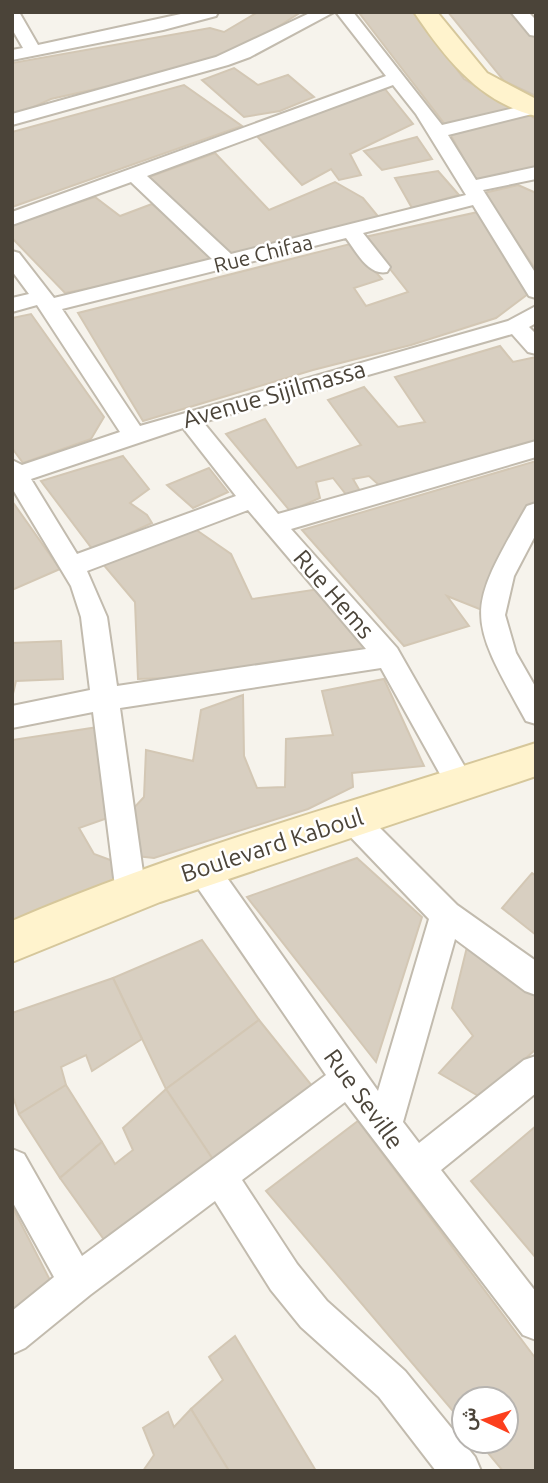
<svg xmlns="http://www.w3.org/2000/svg" width="548" height="1483" viewBox="0 0 548 1483" font-family="Ubuntu,Vazirmatn,sans-serif">
<style>
.building{fill:#d8cfc1;stroke:#d3c7b4;stroke-width:2}
.lines{fill:none;stroke-linecap:round;stroke-linejoin:round}
.street-casing{stroke:#c2bbae;stroke-width:4}
.secondary-casing{stroke:#d6c79b;stroke-width:4}
.street{fill:#fff;fill-rule:evenodd}
.secondary{fill:#fff3cd;fill-rule:evenodd}
.labels{text-anchor:middle;dominant-baseline:central;stroke-width:5;stroke-linejoin:round;paint-order:stroke}
.far-street-label{font-size:21px;fill:#4b4439;stroke:#fff}
.street-label{font-size:24px;fill:#4b4439;stroke:#fff}
</style>
<rect width="100%" height="100%" fill="#f6f3ec"/>
<g class="building">
<polygon points="258,12 301,12 265,35 194,67 51,99 12,117 12,63 210,28 224,32"/>
<polygon points="366,12 415,12 464,79 514,109 447,127 360,14"/>
<polygon points="448,12 512,12 536,38 536,96 504,81"/>
<polygon points="234,68 258,85 288,75 314,97 280,111 244,117 202,80"/>
<polygon points="184,85 242,126 12,207 12,132"/>
<polygon points="385,89 413,124 350,154 361,175 339,180 331,169 302,185 255,134"/>
<polygon points="529,115 536,119 536,169 477,182 450,134"/>
<polygon points="417,137 432,159 382,170 364,151"/>
<polygon points="215,153 269,210 335,182 363,198 381,220 225,258 149,177"/>
<polygon points="438,171 459,195 412,208 395,178"/>
<polygon points="518,185 536,193 536,270 484,193"/>
<polygon points="95,197 120,216 152,204 221,262 65,293 12,238 12,224"/>
<polygon points="478,212 528,294 496,318 411,345 313,370 143,421 78,313 350,244 382,279 354,288 366,306 408,292 365,237"/>
<polygon points="31,314 104,417 91,439 23,463 12,448 12,318"/>
<polygon points="500,346 513,362 536,357 536,445 380,486 369,476 353,479 360,491 348,497 333,478 316,482 320,498 290,511 226,434 265,419 297,468 361,445 328,400 364,387 398,427 425,422 395,377"/>
<polygon points="123,456 149,489 130,503 147,515 152,523 93,550 41,481"/>
<polygon points="536,461 536,506 482,610 447,596 469,626 404,646 302,530"/>
<polygon points="209,468 228,492 193,508 167,485"/>
<polygon points="12,501 60,569 12,590"/>
<polygon points="195,529 231,554 252,599 326,588 371,648 228,676 138,679 135,602 102,563"/>
<polygon points="61,641 63,679 16,681 12,698 12,643"/>
<polygon points="384,679 424,766 352,773 353,787 308,809 154,858 136,856 130,812 144,797 146,750 193,761 201,710 243,695 244,756 257,788 285,787 286,739 333,735 322,691"/>
<polygon points="105,726 116,815 79,828 94,854 121,864 119,883 12,934 12,740"/>
<polygon points="357,858 422,917 376,1062 247,897"/>
<polygon points="532,873 536,876 536,935 502,908"/>
<polygon points="202,940 259,1020 166,1089 113,978"/>
<polygon points="468,943 536,995 536,1049 482,1098 439,1073 473,1036 452,1008"/>
<polygon points="113,978 142,1039 92,1071 86,1055 61,1067 66,1085 19,1114 12,1094 12,1013"/>
<polygon points="259,1020 317,1092 218,1167 166,1089"/>
<polygon points="66,1085 102,1142 60,1178 19,1114"/>
<polygon points="166,1089 218,1167 110,1248 60,1178 102,1142 115,1164 133,1150 123,1128"/>
<polygon points="358,1121 536,1359 536,1471 503,1471 478,1441 506,1441 506,1399 464,1399 464,1424 266,1191"/>
<polygon points="536,1126 536,1258 471,1181"/>
<polygon points="12,1206 55,1290 12,1323"/>
<polygon points="235,1336 316,1471 229,1471 191,1409 223,1380 209,1357"/>
<polygon points="191,1409 229,1471 143,1471 154,1455 143,1428 168,1412 174,1427"/>
</g>
<g class="lines">
<defs>
<g id="street">
<polygon points="12,12 19,12 38,45 190,12 218,12 216,16 163,30 12,60 12,50 23,48 12,29"/>
<polygon points="312,12 334,12 250,57 228,65 12,125 12,114 216,57"/>
<path d="M336,12H353L442,125L536,103V113L448,135L476,180L536,167V179L483,190L536,274V298L529,296L473,205L363,233L390,267L387,272C368,276 356,251 346,238L62,309L140,426L508,321L536,306V323L529,327L536,334V354L528,352L512,334L203,422L278,514L536,441V457L291,529L397,648L474,783L470,792L460,795L450,792L381,668L120,708L146,894L142,904L131,908L120,904L116,894L93,712L12,728V706L90,690L81,617L71,586L12,488V460L22,465L120,432L37,305L12,312V298L29,294L12,271V251L19,253L54,298L212,259L131,182L12,225V212L386,76ZM393,85L416,114L466,195L231,254L147,176ZM183,428L236,496L77,554L31,479ZM248,510L366,649L117,686L107,617L87,571Z"/>
<polygon points="511,12 528,12 536,20 536,36 530,35"/>
<path d="M536,503V534L514,576L505,615L516,653L536,688V724L526,721C466,613 466,613 527,506Z"/>
<polygon points="352,806 362,810 457,905 536,961 536,995 525,991 455,939 403,1122 419,1143 524,1060 536,1056 536,1093 441,1170 536,1292 536,1340 523,1335 345,1102 242,1180 297,1264 327,1301 405,1371 475,1457 481,1471 436,1471 379,1397 301,1327 271,1290 215,1201 90,1295 25,1348 12,1354 12,1311 54,1277 12,1201 12,1149 24,1154 82,1256 326,1075 191,878 187,868 191,858 202,855 213,858 378,1091 429,919 342,828 337,819 342,810"/>
</g>
<g id="secondary">
<path d="M414,12H437L487,73L536,99V116C479,102 445,58 414,12Z"/>
<path d="M536,743V776L160,902L12,962V921C179,849 362,799 536,743Z"/>
</g>
</defs>
<use href="#street" class="street-casing"/>
<use href="#secondary" class="secondary-casing"/>
<use href="#street" class="street"/>
<use href="#secondary" class="secondary"/>
</g>
<g class="labels">
<g class="far-street-label">
<text transform="translate(263 253) rotate(-14)">Rue Chifaa</text>
</g>
<g class="street-label">
<text transform="translate(274 394) rotate(-16)">Avenue Sijilmassa</text>
<text transform="translate(334 594) rotate(49)">Rue Hems</text>
<text transform="translate(272 845) rotate(-18)">Boulevard Kaboul</text>
<text transform="translate(364 1099) rotate(54)">Rue Seville</text>
</g>
</g>
<rect width="548" height="1483" fill="none" stroke="#4b4439" stroke-width="28"/>
<g transform="translate(485 1420) rotate(274)"><circle r="33" fill="#ffffff" stroke="#b7b4b0" stroke-width="2"/>
<path d="M0-5L12 26L0 18L-12 26Z" fill="#fc3f1d"/>
<text y="-10" font-size="19" font-weight="bold" text-anchor="middle" fill="#4b4439">ش</text>
</g>
</svg>
